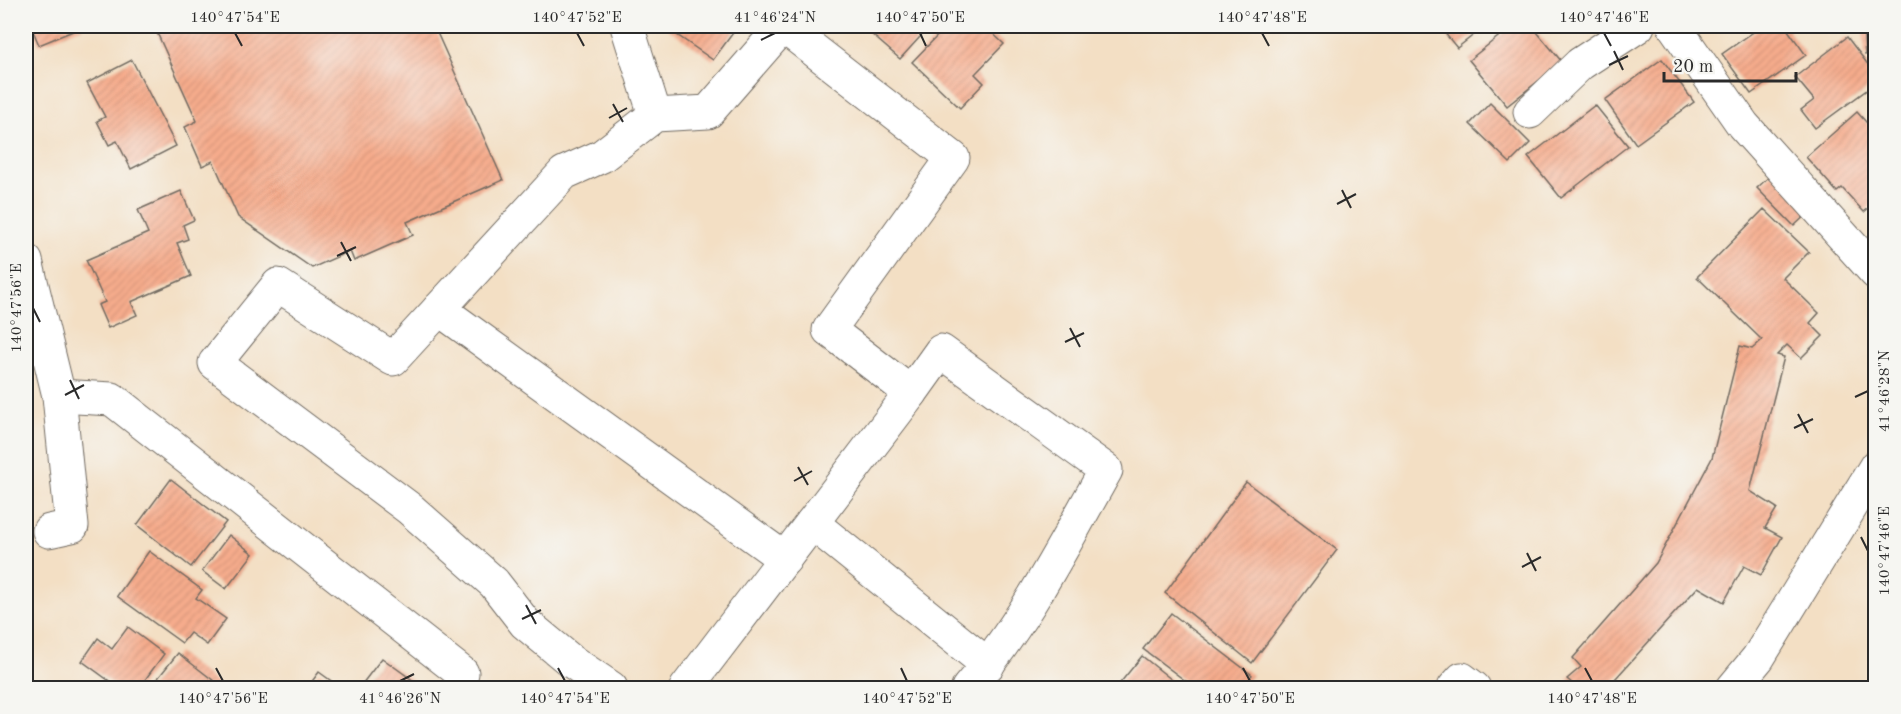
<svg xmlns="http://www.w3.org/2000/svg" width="1901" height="714" viewBox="0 0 1901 714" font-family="'Old Standard TT',serif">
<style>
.building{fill:url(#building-hatch)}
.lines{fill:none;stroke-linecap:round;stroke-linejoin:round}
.minor-casing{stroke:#716a61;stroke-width:35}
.minor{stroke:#fff;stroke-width:33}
.ticks{fill:none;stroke:#2b2b2b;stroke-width:2}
.neatline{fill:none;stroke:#2b2b2b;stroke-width:2}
.ticks-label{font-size:15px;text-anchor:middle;fill:#2b2b2b}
</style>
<defs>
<pattern id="building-hatch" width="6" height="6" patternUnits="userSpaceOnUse" patternTransform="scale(1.5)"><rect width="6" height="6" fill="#f6ac8c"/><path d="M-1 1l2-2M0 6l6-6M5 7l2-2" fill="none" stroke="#d39479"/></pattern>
</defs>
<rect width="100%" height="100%" fill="#f6f6f2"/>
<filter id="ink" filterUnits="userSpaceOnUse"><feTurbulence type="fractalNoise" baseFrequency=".0167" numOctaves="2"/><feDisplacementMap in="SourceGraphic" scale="12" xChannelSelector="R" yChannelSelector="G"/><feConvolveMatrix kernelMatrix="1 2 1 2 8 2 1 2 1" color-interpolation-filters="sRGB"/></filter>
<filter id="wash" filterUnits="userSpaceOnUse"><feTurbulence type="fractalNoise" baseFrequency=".008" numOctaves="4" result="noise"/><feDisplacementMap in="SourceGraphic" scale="24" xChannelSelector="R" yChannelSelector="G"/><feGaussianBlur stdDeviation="1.35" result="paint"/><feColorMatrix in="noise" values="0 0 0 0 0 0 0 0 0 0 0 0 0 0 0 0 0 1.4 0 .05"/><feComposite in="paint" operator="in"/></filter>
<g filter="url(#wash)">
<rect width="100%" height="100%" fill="#f3dfc4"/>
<g id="blocks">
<g class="building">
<polygon points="31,26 85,26 39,45"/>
<polygon points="154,26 434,26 503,180 407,222 413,235 354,261 350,251 312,268 238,217 213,161 202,166 185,127 197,121"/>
<polygon points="668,26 738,26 713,60 667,28"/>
<polygon points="862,26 930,26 900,59"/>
<polygon points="947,26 985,26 1004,44 975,74 984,83 960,108 912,62"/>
<polygon points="1439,26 1485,26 1457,48"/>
<polygon points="1512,26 1532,26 1562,62 1507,106 1469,60"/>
<polygon points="1762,26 1785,26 1806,55 1751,94 1722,54"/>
<polygon points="1876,26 1876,54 1865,55 1863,27"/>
<polygon points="1847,37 1876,75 1876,83 1815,128 1801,110 1814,100 1795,77"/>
<polygon points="1662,59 1694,102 1636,144 1605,100"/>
<polygon points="132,60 176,146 131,169 117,141 109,145 97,121 105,117 87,83"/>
<polygon points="1490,103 1530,143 1510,163 1470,124"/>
<polygon points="1595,105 1628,146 1561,198 1528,157"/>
<polygon points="1857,112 1876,133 1876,202 1864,212 1842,188 1837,192 1806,157"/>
<polygon points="1773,173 1810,211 1794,226 1757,188"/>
<polygon points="181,191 194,220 183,225 188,239 177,243 191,276 131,302 137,315 108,328 98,305 105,302 86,260 148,233 138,210"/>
<polygon points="1764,209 1809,252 1783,278 1819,313 1810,323 1823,336 1801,358 1787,345 1777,355 1784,357 1750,491 1777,508 1765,528 1782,537 1761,575 1744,566 1724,602 1698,587 1607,688 1578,688 1567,679 1581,667 1573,658 1656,563 1712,458 1740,346 1752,349 1762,340 1697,277"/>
<polygon points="171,479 226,522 191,567 137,525"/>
<polygon points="1246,482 1337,550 1252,663 1165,593"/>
<polygon points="229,535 253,554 226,589 202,571"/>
<polygon points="149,551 202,590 196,598 226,619 207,645 190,633 182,643 117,596"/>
<polygon points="1171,613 1252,675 1242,688 1195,688 1143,649"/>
<polygon points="128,627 164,654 139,688 119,688 82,661 98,638 112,649"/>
<polygon points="178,653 223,688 150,688"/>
<polygon points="1142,656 1182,688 1116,688"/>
<polygon points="382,658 422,687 422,688 359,688"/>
<polygon points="319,672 341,688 307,688"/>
</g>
</g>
</g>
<g filter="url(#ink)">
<use href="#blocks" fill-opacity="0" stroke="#716a61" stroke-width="1.5"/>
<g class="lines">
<defs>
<g id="minor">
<polyline points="627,26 655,115"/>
<polyline points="1674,26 1743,125 1876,273"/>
<polyline points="1530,112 1580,64 1638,26"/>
<polyline points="26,261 59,396 72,526 49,531"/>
<polyline points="439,309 785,559"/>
<path d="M911,393L941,351L1106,470C1064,544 1024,624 968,688"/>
<polyline points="59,396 112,399 462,673"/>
<polyline points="812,523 988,665"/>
<polyline points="611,688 571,661 525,623 494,583 410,509 215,363 278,285 393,359 564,173 602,156 655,115 708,112 783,26"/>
<polyline points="686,688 911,393 829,330 953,158 783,26"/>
<polyline points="1454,688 1462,679 1474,688"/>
<polyline points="1733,688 1758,658 1876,466"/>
</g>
</defs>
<use href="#minor" class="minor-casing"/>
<use href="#minor" class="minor"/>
</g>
</g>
<path class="ticks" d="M235,33L242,46M577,33L584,46M920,33L926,46M1262,33L1269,46M1604,33L1611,46M761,40L775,33M1614,51L1623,70M1609,65L1628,56M613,104L623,122M609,118L627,108M1342,190L1351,208M1337,204L1356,194M341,242L351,261M337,256L356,247M33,308L40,322M1070,328L1080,347M1065,342L1084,333M70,380L79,399M65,395L84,385M1855,397L1868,391M1798,414L1808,433M1794,428L1813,419M798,467L808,485M794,481L812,471M1861,537L1868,551M1527,553L1536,571M1522,567L1541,557M526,605L536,624M522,619L541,610M216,668L223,681M558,668L565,681M901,668L907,681M1243,668L1250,681M1585,668L1592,681M400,681L414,674"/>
<rect width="1901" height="714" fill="none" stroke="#f6f6f2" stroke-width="66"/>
<path d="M1664 72v9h132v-9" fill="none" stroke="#2b2b2b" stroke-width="3"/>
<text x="1673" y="72" font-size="18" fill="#2b2b2b" stroke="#f6f6f2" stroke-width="4.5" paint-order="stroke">20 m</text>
<rect x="33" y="33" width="1835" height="648" class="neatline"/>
<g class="ticks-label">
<text x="235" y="22">140°47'54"E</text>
<text x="577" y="22">140°47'52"E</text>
<text x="775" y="22">41°46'24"N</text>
<text x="920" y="22">140°47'50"E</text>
<text x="1262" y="22">140°47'48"E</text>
<text x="1604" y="22">140°47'46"E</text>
<text transform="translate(16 308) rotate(-90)" y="5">140°47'56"E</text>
<text transform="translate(1884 391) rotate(-90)" y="5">41°46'28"N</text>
<text transform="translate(1884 551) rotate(-90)" y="5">140°47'46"E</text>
<text x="223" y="703">140°47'56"E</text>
<text x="400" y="703">41°46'26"N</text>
<text x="565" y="703">140°47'54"E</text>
<text x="907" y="703">140°47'52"E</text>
<text x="1250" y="703">140°47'50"E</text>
<text x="1592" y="703">140°47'48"E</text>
</g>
</svg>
